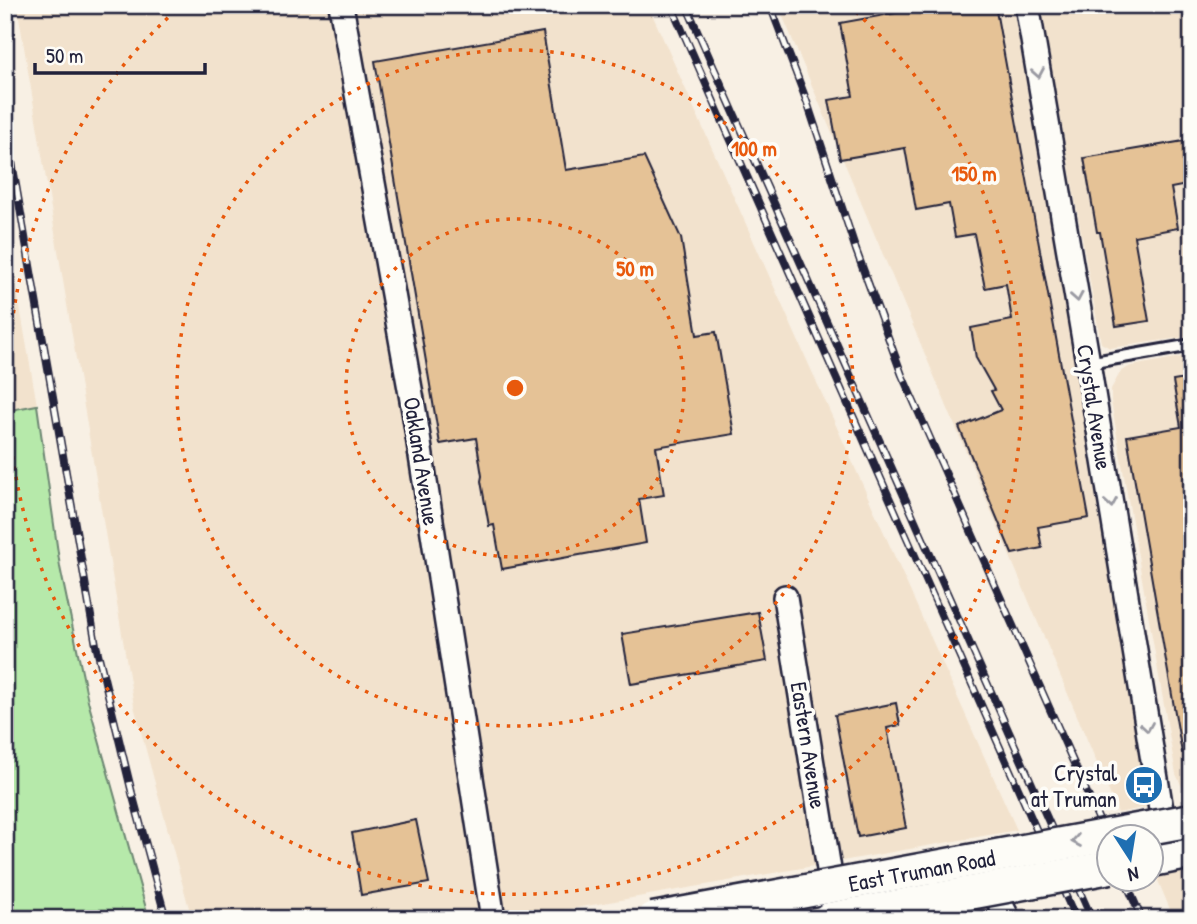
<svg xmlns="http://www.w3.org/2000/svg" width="1197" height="924" viewBox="0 0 1197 924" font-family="'Patrick Hand',sans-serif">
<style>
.built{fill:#f2e2cd}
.green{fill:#b6e9aa;stroke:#6c8672;stroke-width:2}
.building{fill:#e5c296;stroke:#22223b;stroke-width:2}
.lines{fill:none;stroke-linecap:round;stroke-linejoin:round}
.service-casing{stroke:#22223b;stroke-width:16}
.minor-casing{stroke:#22223b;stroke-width:28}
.secondary-casing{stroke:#22223b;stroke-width:37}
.service{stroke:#fdfcf7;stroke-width:10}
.minor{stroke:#fdfcf7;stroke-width:23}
.secondary{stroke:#fdfcf7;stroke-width:32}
.rail-casing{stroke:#22223b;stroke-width:8}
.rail{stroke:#fdfcf7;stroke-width:5;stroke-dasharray:16;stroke-linecap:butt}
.secondary-bridge-casing{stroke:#22223b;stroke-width:37;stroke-linecap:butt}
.secondary-bridge{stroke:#fdfcf7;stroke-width:32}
.oneway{stroke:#9a9aa2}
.ring{fill:none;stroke:#e8590c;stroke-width:3.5;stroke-dasharray:3.5 7}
.labels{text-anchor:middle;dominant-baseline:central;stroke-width:7;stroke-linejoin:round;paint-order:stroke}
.street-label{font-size:23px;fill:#22223b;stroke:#fdfcf7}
.poi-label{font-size:23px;fill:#22223b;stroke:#fdfcf7;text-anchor:end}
.centre{fill:#e8590c;stroke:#fdfcf7;stroke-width:3.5}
.ring-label{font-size:21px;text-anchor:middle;font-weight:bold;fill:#e8590c;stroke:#fdfcf7;stroke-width:7;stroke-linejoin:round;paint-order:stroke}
</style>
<rect width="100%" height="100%" fill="#f8f0e4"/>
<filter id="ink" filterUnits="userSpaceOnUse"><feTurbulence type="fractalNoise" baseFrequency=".0143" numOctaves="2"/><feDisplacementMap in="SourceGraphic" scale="14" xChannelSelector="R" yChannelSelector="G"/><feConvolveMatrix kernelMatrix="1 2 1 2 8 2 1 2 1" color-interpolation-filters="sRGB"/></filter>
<g filter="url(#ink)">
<g class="built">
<polygon points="17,5 648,5 1017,830 513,919 192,919 134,706"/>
<polygon points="778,5 1013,5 1152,806 1118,813"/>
<polygon points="1040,5 1192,5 1192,336 1110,348 1101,343"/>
<polygon points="5,221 37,405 5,411"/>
<polygon points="1192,355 1192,792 1182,787 1176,774 1111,401 1111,389 1121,371 1131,366"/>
<polygon points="1192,864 1192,919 1174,919 1154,871"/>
<polygon points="982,902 990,919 893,919"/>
</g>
<polygon class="green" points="37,405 60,567 88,701 149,919 5,919 5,411"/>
<g class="building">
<polygon points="940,5 995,5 1089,518 1038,527 1042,548 1012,554 959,427 1001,410 991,391 994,390 976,358 971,328 1012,320 1006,284 985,288 974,234 955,237 949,204 916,210 905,148 840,159 829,100 853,96 840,23"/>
<polygon points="543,32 566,170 644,157 681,238 697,335 716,332 734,434 656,447 664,495 639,499 646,543 502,569 494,525 489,526 481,481 482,476 476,438 440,444 375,61"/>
<polygon points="1184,141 1192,184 1171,188 1178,228 1134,236 1149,321 1116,326 1100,232 1097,232 1084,158"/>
<polygon points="1192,378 1192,752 1182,753 1127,436 1181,427 1173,381"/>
<polygon points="758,612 767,661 631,684 622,634"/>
<polygon points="896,703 900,725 887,728 906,828 858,837 835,715"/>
<polygon points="416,820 429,883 361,895 357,870 359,870 352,833"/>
</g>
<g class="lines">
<defs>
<polyline id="service" points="1088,363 1192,345"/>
<g id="minor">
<polyline points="341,5 414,411 493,919"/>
<polyline points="1027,5 1088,363 1166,840"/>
<polyline points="785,597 833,894"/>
<polyline points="982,881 1000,903 1008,919"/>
</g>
<polyline id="secondary" points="1152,860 1192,852"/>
</defs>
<use href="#service" class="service-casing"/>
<use href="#minor" class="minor-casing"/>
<use href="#secondary" class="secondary-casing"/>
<use href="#service" class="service"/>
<use href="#minor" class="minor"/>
<use href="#secondary" class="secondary"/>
<defs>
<g id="rail">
<polyline points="671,5 1076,919"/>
<polyline points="686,5 1092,919"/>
<polyline points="770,5 807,102 856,250 902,375 1110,845"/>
<polyline points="5,122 96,645 132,793 166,919"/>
<polyline points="1124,878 1142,919"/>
</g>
</defs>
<use href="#rail" class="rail-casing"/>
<use href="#rail" class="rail"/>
<defs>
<g id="secondary-bridge">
<path id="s1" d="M653,919L1192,820"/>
<polyline points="829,919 1110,867"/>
</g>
</defs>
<use href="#secondary-bridge" class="secondary-bridge-casing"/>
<use href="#secondary-bridge" class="secondary-bridge"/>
</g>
<defs><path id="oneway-chevron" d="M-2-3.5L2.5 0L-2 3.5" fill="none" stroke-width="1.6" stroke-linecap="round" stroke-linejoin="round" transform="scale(1.75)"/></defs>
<g class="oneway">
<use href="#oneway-chevron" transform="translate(1038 73) rotate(80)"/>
<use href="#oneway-chevron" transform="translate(1077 297) rotate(80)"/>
<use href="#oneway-chevron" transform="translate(1111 503) rotate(81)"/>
<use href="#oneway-chevron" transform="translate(1147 727) rotate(81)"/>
<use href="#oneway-chevron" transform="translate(1076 841) rotate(170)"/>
</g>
</g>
<g class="ring">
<circle cx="515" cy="388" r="169"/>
<circle cx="515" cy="388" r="338"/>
<path d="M848 5A507 507 0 1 1 182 5"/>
</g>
<defs>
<symbol id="bus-disc" viewBox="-11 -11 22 22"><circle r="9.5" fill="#1f6fb2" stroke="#fdfcf7"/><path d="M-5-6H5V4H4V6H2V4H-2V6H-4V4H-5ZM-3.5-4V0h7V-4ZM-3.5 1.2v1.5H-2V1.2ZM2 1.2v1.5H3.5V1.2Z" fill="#fff"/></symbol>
</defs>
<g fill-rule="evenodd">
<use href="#bus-disc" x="1122" y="763" width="44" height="44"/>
</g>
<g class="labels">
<g class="street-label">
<text transform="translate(1095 407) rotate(81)">Crystal Avenue</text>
<text transform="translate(422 461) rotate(81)">Oakland Avenue</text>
<text transform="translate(809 745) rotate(81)">Eastern Avenue</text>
<text stroke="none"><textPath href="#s1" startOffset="273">East Truman Road</textPath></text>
</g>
<g class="poi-label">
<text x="1117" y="772">Crystal<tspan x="1117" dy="26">at Truman</tspan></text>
</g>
</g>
<circle cx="515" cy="388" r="10" class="centre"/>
<g class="ring-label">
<text x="754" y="156">100 m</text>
<text x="974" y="181">150 m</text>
<text x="635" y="276">50 m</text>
</g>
<rect width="1197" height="924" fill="none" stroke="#fdfcf7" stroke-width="28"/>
<rect x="14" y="14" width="1169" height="896" fill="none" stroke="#22223b" stroke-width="2.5" filter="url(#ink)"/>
<g transform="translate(1130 858) rotate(168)"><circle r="33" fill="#fdfcf7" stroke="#a5a5ac" stroke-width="2"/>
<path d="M0-5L12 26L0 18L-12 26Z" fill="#1f6fb2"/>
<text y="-10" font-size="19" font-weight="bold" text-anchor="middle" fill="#22223b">N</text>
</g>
<path d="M35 63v10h170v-10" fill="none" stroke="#22223b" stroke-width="3.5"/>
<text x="46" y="63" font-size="21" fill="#22223b" stroke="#fdfcf7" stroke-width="5" paint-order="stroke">50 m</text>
</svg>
